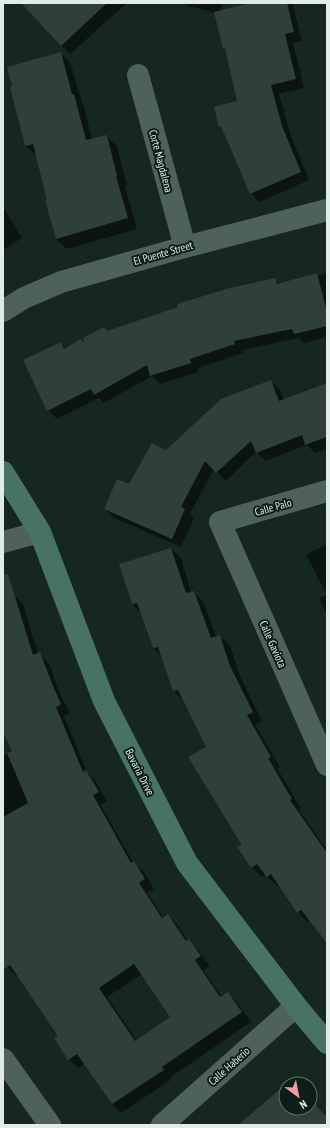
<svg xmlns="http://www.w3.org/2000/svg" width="330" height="1128" viewBox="0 0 330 1128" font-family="'PT Sans Narrow',sans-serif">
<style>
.shadow{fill:#0007;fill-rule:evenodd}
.building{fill:#2e4038;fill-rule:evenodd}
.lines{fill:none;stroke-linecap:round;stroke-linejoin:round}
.street{stroke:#4f625a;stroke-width:22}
.secondary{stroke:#487364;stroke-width:22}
.labels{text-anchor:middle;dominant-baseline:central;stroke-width:4;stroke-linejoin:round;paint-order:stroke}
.street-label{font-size:11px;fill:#e1ece7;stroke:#0d1d17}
</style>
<rect width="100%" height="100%" fill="#162720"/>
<g class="shadow">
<polygon points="26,3 127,3 70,54 61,45"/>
<polygon points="178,3 223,3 220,11 254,3 292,3 293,4 302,41 293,43 304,88 279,94 291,136 309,180 260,202 251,193 224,130 220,126 239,101 227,52 224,48 215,13"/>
<polygon points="61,53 71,64 82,103 84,105 92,140 106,136 117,146 127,186 125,186 137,229 67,249 56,239 48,200 37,156 26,146"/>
<polygon points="3,207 22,238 3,250"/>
<polygon points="327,273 327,337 304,343 299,338 242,350 243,353 198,368 199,372 160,384 152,376 104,403 99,398 57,419 48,410 61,343 66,349 84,343 104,328 108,331 275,279 281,284 317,274 318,276"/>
<polygon points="271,381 280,390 284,401 327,385 327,449 315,453 307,445 265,461 256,452 226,481 214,469 190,514 194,518 181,547 114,518 105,509 167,452"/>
<polygon points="327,544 327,615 319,598 327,595 306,555"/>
<polygon points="171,549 181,558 191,592 193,592 203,601 216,637 220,636 230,645 240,676 262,721 255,725 280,767 277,768 301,809 299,810 324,846 327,848 327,941 310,920 307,922 298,912 279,885 277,886 265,874 262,877 252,867 243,845 208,747 183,701 174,691 162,657 154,648 141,613 132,604 120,565"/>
<path d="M14,595L23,604L38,654H40L49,663L61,696L70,713L64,716L87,772L95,780L107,801L101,805L133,862L143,871L154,889L147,893L164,918L168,915L177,924L188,941L189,940L198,950L210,966L203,970L222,997L228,993L237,1002L251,1022L171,1077L172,1079L121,1113L112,1104L85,1064L78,1068L69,1059L59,1036L18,975L16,976L7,967L3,961V755L13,751L3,730V599ZM142,974L172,1018L137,1041L107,997Z"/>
</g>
<g class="building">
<polygon points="21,3 107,3 61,46"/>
<polygon points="250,3 287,3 294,32 285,34 296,79 271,85 282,126 301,172 250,194 221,126 219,127 214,107 237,101 225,48 223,49 214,12"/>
<polygon points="61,52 72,94 74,94 86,140 107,135 117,176 116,176 128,218 56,239 45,200 47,200 33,144 25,146 10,87 12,86 7,67"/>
<polygon points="317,273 327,312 327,326 294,334 292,329 234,341 235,344 190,359 191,363 150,376 147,365 94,395 91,389 47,411 23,360 61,342 64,349 81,339 83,342 84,342 83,338 104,327 107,331 178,307 177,304 230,288 276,278 277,284"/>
<polygon points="271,380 279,401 327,383 327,437 305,445 302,435 256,453 251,441 216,473 205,461 181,507 185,509 172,539 104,509 117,479 129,484 152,443 166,450 221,399"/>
<polygon points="171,548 186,593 194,591 211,638 220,635 230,666 253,712 247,715 271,757 268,758 292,799 290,800 327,853 327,943 301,910 297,913 271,874 267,877 257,864 251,868 237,847 242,845 188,757 206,747 178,690 173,691 158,647 153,648 137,603 132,604 119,564"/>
<path d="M8,574L33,655L40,652L53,686L61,704L56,707L83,772L86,770L99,792L93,795L131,863L134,861L145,879L139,883L162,918L168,914L186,941L189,939L201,956L195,960L220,997L228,992L242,1012L162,1067L164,1070L112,1104L77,1054L68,1060L54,1038L58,1036L10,965L3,970V817L28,803L7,753L12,751L3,732V575ZM134,964L170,1017L135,1041L99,988Z"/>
<polygon points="293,1078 298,1084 286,1084"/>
<polygon points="286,1084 286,1108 310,1108 310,1098 327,1118 327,1125 238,1125"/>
</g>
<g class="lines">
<g class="street">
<polyline points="138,75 185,247"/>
<polyline points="3,311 24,298 61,282 185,247 327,210"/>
<polyline points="327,491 220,522 327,765"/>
<polyline points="3,542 40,532"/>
<polyline points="3,1059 50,1125"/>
<polyline points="162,1125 296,1006"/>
</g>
<polyline class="secondary" points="3,472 40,532 104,701 187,863 296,1006 327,1043"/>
</g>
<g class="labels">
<g class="street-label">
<text transform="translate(161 161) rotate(75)">Corte Magdalena</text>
<text transform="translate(163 253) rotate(-16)">El Puente Street</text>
<text transform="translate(273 507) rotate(-16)">Calle Palo</text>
<text transform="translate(273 644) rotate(66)">Calle Gaviota</text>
<text transform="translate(140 772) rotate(63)">Bavaria Drive</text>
<text transform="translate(229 1066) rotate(-42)">Calle Haberio</text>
</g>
</g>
<rect width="330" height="1128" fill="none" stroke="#e1ece7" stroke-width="8"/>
<g transform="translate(298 1096) rotate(148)"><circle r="19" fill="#0d1d17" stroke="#62706a"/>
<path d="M0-3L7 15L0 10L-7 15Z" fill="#f59b9d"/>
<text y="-6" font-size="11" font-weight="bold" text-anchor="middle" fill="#e1ece7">N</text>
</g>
</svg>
